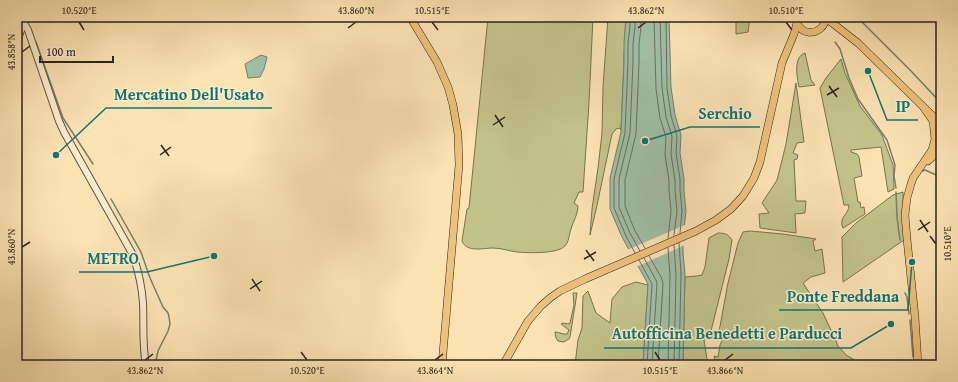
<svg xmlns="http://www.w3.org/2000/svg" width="958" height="382" viewBox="0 0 958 382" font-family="'Gentium Book Plus',serif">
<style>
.green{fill:#c2c38b;stroke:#777352}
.water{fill:#a0bfa7;stroke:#72816e}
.pier{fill:#fce3b4}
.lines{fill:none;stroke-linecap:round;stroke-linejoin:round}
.shore{stroke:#667160;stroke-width:1}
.stream{stroke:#72816e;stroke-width:1.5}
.minor-casing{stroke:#605340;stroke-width:8}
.major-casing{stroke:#2c2319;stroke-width:8}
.minor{stroke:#fdedce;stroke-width:6}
.major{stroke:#eec27a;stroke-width:7}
.ticks{fill:none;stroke:#2c2319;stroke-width:1.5}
.leader{fill:none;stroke:#0f766e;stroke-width:1.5}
.callout-dot{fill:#0f766e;stroke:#fdedce;stroke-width:1.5}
.callout-label{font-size:16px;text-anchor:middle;font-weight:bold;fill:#0f766e;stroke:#fdedce;stroke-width:3;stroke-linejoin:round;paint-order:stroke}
.neatline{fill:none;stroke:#2c2319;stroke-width:1.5}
.ticks-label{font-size:10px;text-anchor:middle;fill:#2c2319}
</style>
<rect width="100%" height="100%" fill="#fce3b4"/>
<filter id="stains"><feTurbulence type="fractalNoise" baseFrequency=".005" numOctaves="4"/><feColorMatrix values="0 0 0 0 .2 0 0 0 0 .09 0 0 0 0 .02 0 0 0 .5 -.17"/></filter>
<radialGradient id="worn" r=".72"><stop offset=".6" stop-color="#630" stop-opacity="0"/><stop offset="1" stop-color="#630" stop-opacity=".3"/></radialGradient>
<g class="green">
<path d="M488,17H593L589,103L583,192H579L574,203L578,206C578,214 573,222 571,229C569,234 569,242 565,246C558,254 528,253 517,252C509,251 501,248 493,248C483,248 467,253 462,241L467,209L469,208Z"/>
<polygon points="608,17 626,17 624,57 624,61 621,130 620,128 616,129 612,134 596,210 590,235 592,209 598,168 602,133 603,87"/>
<polygon points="736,17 750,17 748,32 736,34"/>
<path d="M805,53L811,80L815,85L799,87C797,77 793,57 805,53Z"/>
<path d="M841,59L845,73L860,106L882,135L893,165L894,189L888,192L881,147L851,150V152L857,154L859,157L862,176L854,178L858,202H860L861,208L864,207L865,214L843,228C838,217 849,215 849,205H844L820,88L826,78Z"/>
<polygon points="796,83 804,142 797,143 793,153 798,155 797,159 794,160 796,201 806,201 805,213 795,214 796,233 760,228 759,214 769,213 762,203 777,180 786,144"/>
<polygon points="903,192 904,240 843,282 842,237 856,223 893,195"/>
<polygon points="750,231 783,234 816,239 813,241 815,251 822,249 825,273 811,277 803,283 823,313 836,341 838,346 846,355 853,359 858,365 716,365 714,356 718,357 720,345 725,334 718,337 728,283 738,243 743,232"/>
<path d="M718,233C725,233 728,234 732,240L729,259L711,331L704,340L708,365H683L685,277L697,276L702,275L705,267L709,238Z"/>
<polygon points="636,282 648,285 643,365 575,365 578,340 582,328 583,296 588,291 596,313 610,323 612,299 622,287"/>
<path d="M573,293H577L570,337L569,339L564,342L558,341L556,338L555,332C559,332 563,335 567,334L569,330L561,324L563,323L568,324L570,323L574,305Z"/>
</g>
<g class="water">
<polygon points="626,17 669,17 671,87 675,115 681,135 680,153 684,179 684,190 686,211 683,238 683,252 685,274 683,365 643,365 648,284 622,237 610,209 610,178 621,132 624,61 624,43"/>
<polygon points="261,55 267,57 264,69 260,77 248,78 245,64"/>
</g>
<polygon class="pier" points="687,224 685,245 636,267 627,250"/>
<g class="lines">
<g class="shore">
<polyline points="630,17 630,26 628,43 628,62 625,133 614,179 614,208 626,236 635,253"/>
<polyline points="635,17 635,27 633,44 633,62 630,133 619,179 619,207 630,233 640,251"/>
<polyline points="641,17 641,27 639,44 639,62 636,134 625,180 625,206 635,231 645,248"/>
<polyline points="654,17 656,89 660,118 666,137 665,155 669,180 669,190 671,211 668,238"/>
<polyline points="660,17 662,88 666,117 672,136 671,154 675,180 675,190 677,211 674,235"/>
<polyline points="666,17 667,88 671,116 677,136 676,153 680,179 680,190 682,211 680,233"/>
<polyline points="679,243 681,274 679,365"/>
<polyline points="674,245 676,275 674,365"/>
<polyline points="649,256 661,277 663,283 658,365"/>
<polyline points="644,258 656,280 657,283 652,365"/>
<polyline points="639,260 652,284 647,365"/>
<polyline points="668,365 670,275 668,248"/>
</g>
<g class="stream">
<polyline points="857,17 912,72 941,103"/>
<polyline points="36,42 63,118 93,164"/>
<polyline points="835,42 840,49 849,78 858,99 887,140 895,165 894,176 896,188"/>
<polyline points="922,171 925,170 941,177"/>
<polyline points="896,192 897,217 900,240"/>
<polyline points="111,199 141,252 150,278 163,307 168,313 169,317 170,324 168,331 158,351 155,365"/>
<polyline points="905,293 907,297 909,314"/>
<polyline points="910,320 913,357"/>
</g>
<defs>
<g id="minor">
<path d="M24,23L28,30L59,121L64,132L133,255C138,270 142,287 143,303C144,324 142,345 146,365"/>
<polyline points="17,41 26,17"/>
</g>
<g id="major">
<polyline points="410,17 437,62 448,87 453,105 458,134 459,165 442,365"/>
<path d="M796,17C797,38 824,37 826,17"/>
<polyline points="827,17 831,22 858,43 941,124"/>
<polyline points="928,161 939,151 941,151"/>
<polyline points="503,365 528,321 541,306 550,298 560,291 585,279 696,231 716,220 731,209 743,196 754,178 760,162 782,63 794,34 797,23"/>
<polyline points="918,365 915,317 907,239 905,215 907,198 911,184 913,178 932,150 935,139 933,121 924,108"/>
</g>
</defs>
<use href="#minor" class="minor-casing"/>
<use href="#major" class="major-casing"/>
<use href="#minor" class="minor"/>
<use href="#major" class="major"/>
</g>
<path class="ticks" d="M79,22L84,30M432,22L438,30M786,22L792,30M348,28L356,22M638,28L646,22M22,52L30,46M829,86L837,97M827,95L839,88M495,115L503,127M493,125L505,117M161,145L169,156M160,155L171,147M920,220L928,232M918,230L930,222M930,236L936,244M22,247L30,242M586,250L594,261M584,259L596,252M252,279L260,291M250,289L262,281M301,352L307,360M655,352L660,360M145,360L153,354M435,360L443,354M725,360L733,354"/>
<path class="leader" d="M56 155L106 108H272M868 71L887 120H918M645 141L690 127H760M214 256L147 272H79M912 262L908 310H779M891 324L851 348H604"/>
<g class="callout-dot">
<circle cx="56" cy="155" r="4"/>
<circle cx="868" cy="71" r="4"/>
<circle cx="645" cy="141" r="4"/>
<circle cx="214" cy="256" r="4"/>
<circle cx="912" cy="262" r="4"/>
<circle cx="891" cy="324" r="4"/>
</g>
<g class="callout-label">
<text x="189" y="100">Mercatino Dell'Usato</text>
<text x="903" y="112">IP</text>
<text x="725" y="119">Serchio</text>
<text x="113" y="264">METRO</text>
<text x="843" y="302">Ponte Freddana</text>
<text x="727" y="339">Autofficina Benedetti e Parducci</text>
</g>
<rect width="958" height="382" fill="none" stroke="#fce3b4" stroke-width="44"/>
<path d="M40 56v6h73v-6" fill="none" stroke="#2c2319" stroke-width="2"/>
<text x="46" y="56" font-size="12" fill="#2c2319" stroke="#fdedce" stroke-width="3" paint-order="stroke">100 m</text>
<rect x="22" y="22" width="914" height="338" class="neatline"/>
<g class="ticks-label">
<text x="79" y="14">10.520°E</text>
<text x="356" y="14">43.860°N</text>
<text x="432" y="14">10.515°E</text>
<text x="646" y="14">43.862°N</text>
<text x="786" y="14">10.510°E</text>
<text transform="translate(11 52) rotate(-90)" y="4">43.858°N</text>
<text transform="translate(947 244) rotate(-90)" y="4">10.510°E</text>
<text transform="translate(11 247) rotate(-90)" y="4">43.860°N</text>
<text x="145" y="374">43.862°N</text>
<text x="307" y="374">10.520°E</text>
<text x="435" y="374">43.864°N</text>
<text x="660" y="374">10.515°E</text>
<text x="725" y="374">43.866°N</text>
</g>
<rect width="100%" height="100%" filter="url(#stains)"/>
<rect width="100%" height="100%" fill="url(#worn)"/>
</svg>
